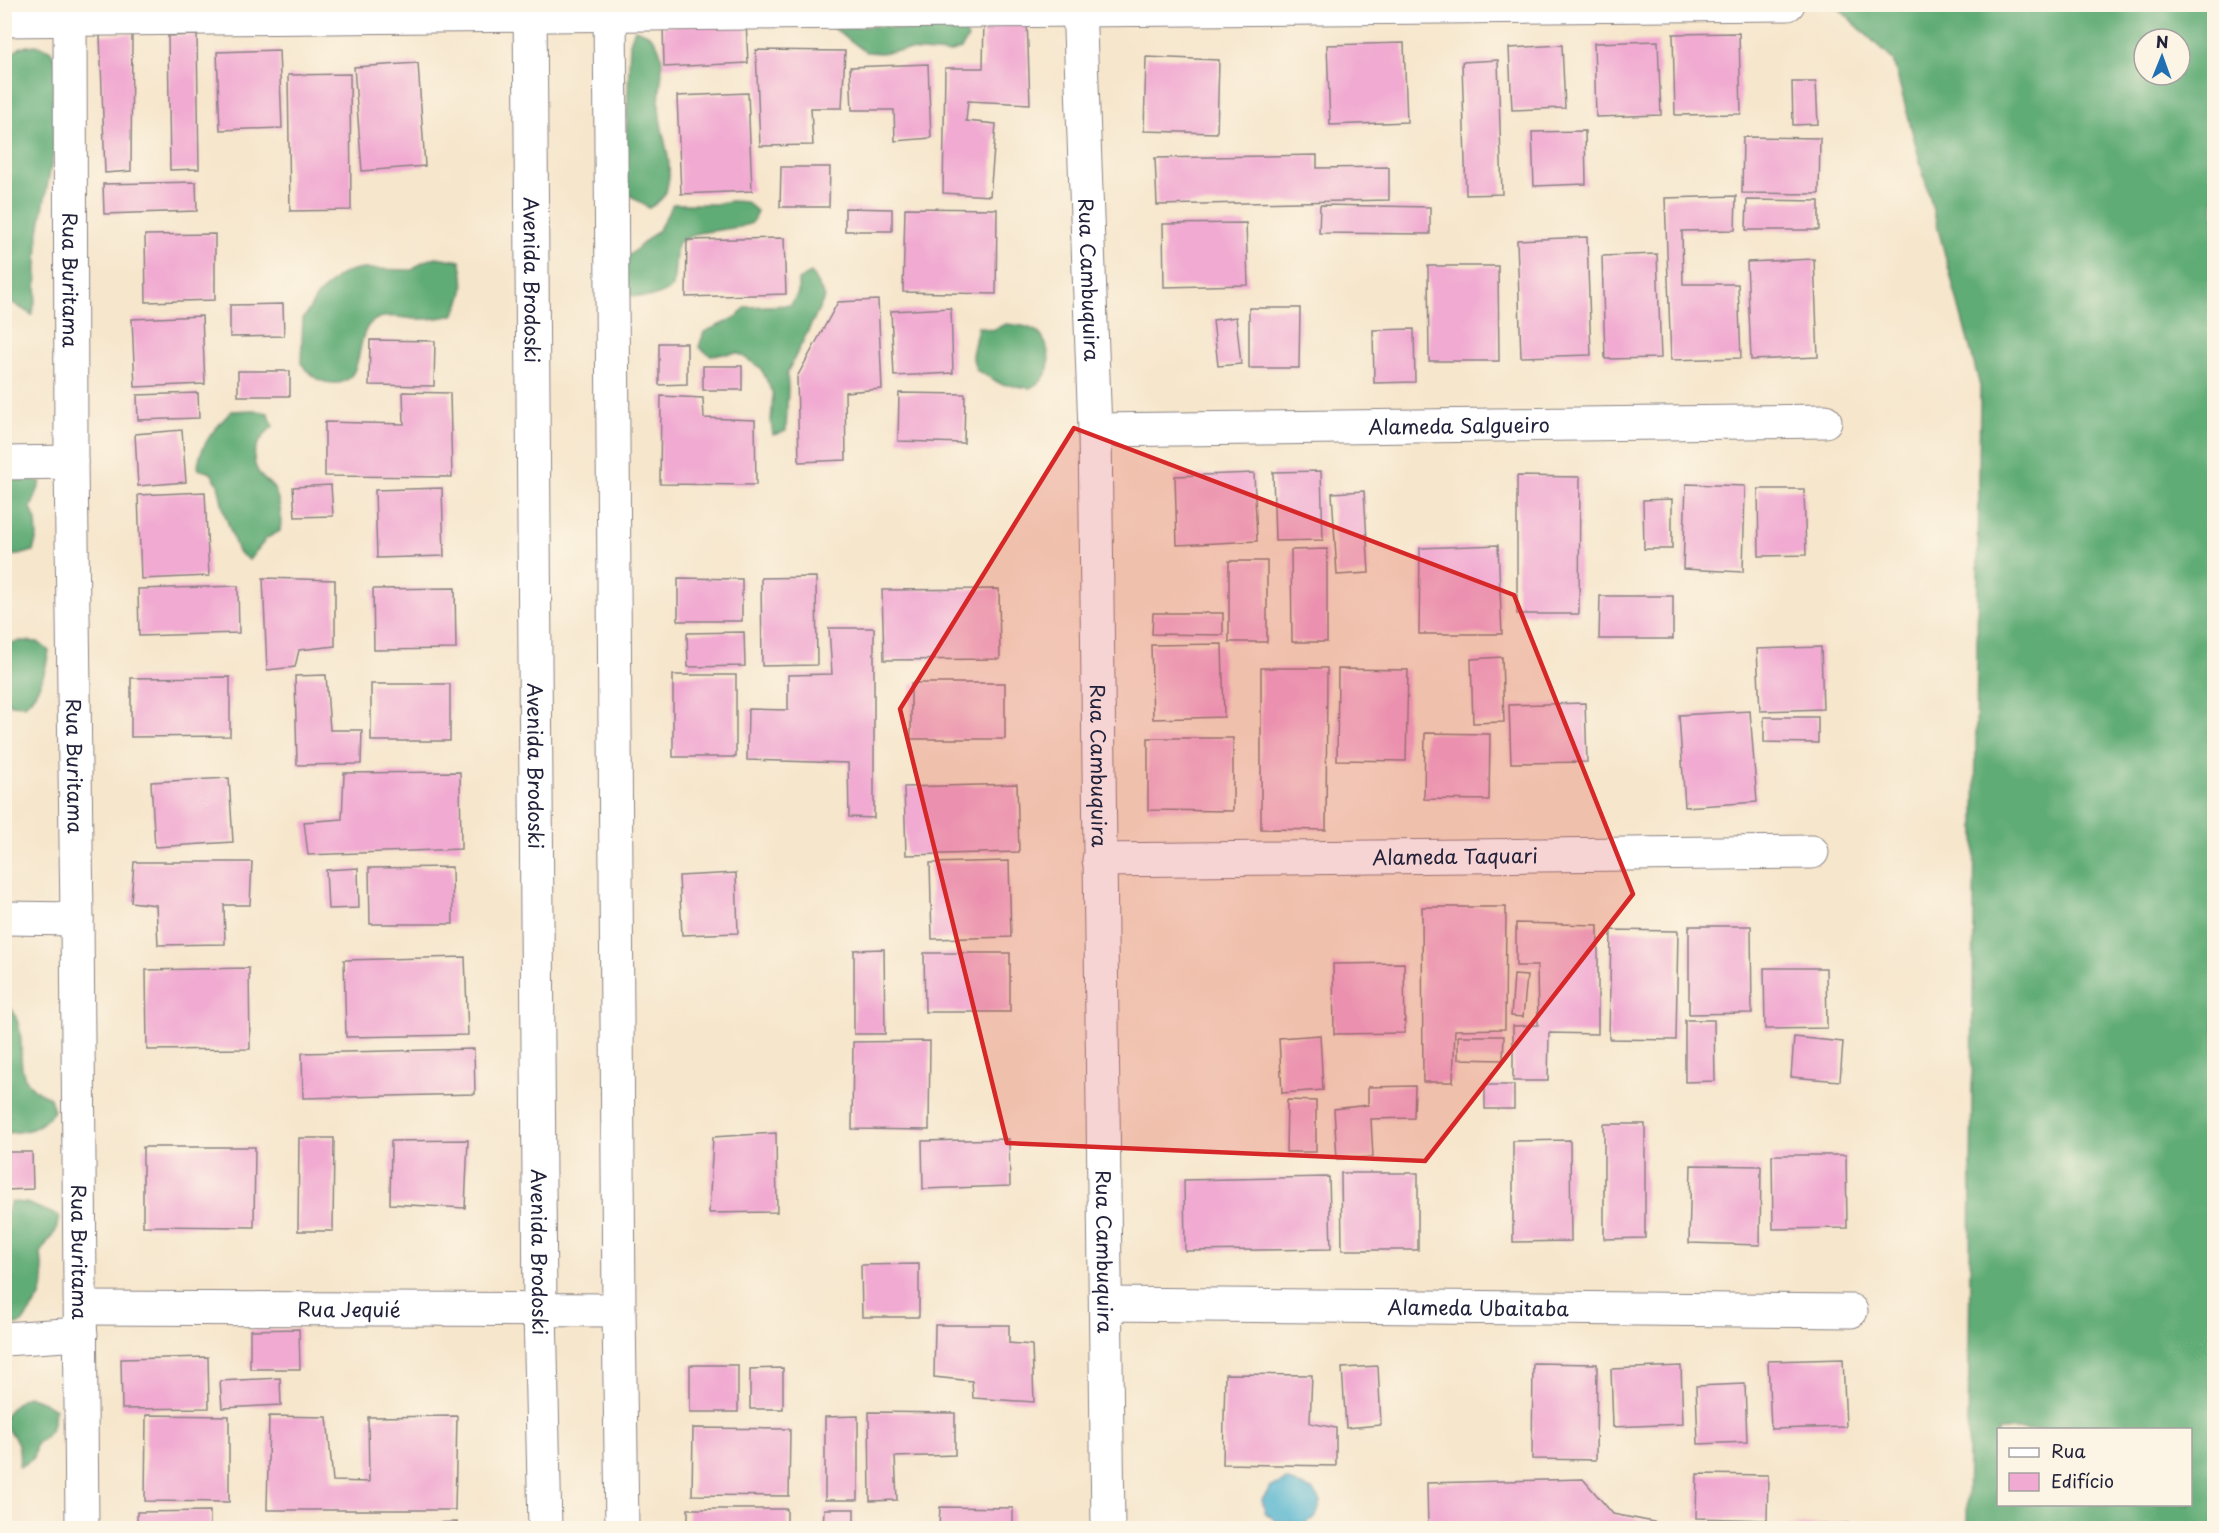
<svg xmlns="http://www.w3.org/2000/svg" width="2219" height="1533" viewBox="0 0 2219 1533" font-family="'Playpen Sans',sans-serif">
<style>
.forest{fill:#60ac76;stroke:#416758;stroke-width:1.5;fill-rule:evenodd}
.water{fill:#50b3cf;stroke:#396a85;stroke-width:1.5}
.building{fill:#f1aad1}
.lines{fill:none;stroke-linecap:round;stroke-linejoin:round}
.minor-casing{stroke:#8c8484;stroke-width:35}
.tertiary-casing{stroke:#8c8484;stroke-width:35}
.minor{stroke:#fff;stroke-width:33}
.tertiary{stroke:#fff;stroke-width:33}
.marked{fill:#d62828;fill-opacity:0.2;stroke:#d62828;stroke-width:4.5;stroke-linejoin:round}
.labels{text-anchor:middle;dominant-baseline:central;stroke-width:5;stroke-linejoin:round;paint-order:stroke}
.street-label{font-size:20px;fill:#22223b;stroke:#fcf5e5}
</style>
<rect width="100%" height="100%" fill="#fcf5e5"/>
<filter id="ink" filterUnits="userSpaceOnUse"><feTurbulence type="fractalNoise" baseFrequency=".0167" numOctaves="2"/><feDisplacementMap in="SourceGraphic" scale="12" xChannelSelector="R" yChannelSelector="G"/><feConvolveMatrix kernelMatrix="1 2 1 2 8 2 1 2 1" color-interpolation-filters="sRGB"/></filter>
<filter id="wash" filterUnits="userSpaceOnUse"><feTurbulence type="fractalNoise" baseFrequency=".008" numOctaves="4" result="noise"/><feDisplacementMap in="SourceGraphic" scale="24" xChannelSelector="R" yChannelSelector="G"/><feGaussianBlur stdDeviation="1.35" result="paint"/><feColorMatrix in="noise" values="0 0 0 0 0 0 0 0 0 0 0 0 0 0 0 0 0 1.4 0 .05"/><feComposite in="paint" operator="in"/></filter>
<g filter="url(#wash)">
<rect width="100%" height="100%" fill="#f6e6cc"/>
<g class="forest">
<path d="M1835,5H2214V1528H1967L1980,386L1893,60ZM2144,39H2180V75H2144ZM1998,1430H2190V1504H1998Z"/>
<polygon points="962,25 968,38 961,49 948,53 907,50 880,53 866,52 832,27 885,26 900,29"/>
<path d="M635,29C645,32 652,35 657,44C667,62 659,86 659,105C659,133 675,160 667,188C665,198 657,203 649,208L624,191L630,43Z"/>
<polygon points="36,45 50,50 58,63 54,150 38,236 36,297 32,315 5,298 4,60 21,47"/>
<path d="M731,201L746,202L757,211L752,223L740,227L698,233L677,243L673,287C655,301 643,297 622,294L624,260L659,229L673,204H716Z"/>
<path d="M436,257L460,261C466,282 465,297 453,315C442,318 432,319 421,319C405,320 386,311 372,322C354,335 366,385 334,383C318,383 310,375 301,363L303,319L318,295L339,276L352,270L366,269L412,270L423,262Z"/>
<polygon points="811,273 825,297 787,373 788,387 786,431 773,435 771,422 773,394 761,368 738,353 710,355 699,347 704,332 737,317 746,307 791,305 798,293 798,280"/>
<path d="M1006,324C1015,325 1025,325 1034,330C1049,338 1054,366 1042,380C1039,383 1034,385 1030,388L1001,384L976,370L972,355L978,327L992,330Z"/>
<path d="M253,410L268,413L273,426C258,440 246,456 261,476C264,481 271,483 274,489C281,503 282,516 280,531L267,538L249,560L238,552L224,512L218,484L211,473L198,469C198,447 216,426 232,411Z"/>
<path d="M13,475L41,482L31,508L36,521L37,537L33,551C24,554 14,557 5,555L4,480Z"/>
<path d="M21,641L38,642L49,651C45,673 41,690 25,705L10,704L5,696V647L7,644Z"/>
<path d="M4,1008H11C36,1048 0,1076 50,1098L54,1111C39,1130 28,1132 5,1133Z"/>
<polygon points="11,1202 26,1203 59,1216 56,1231 48,1241 41,1253 44,1284 39,1299 22,1323 5,1328 6,1214"/>
<path d="M27,1396L42,1401L55,1409C54,1427 51,1434 36,1444L33,1459L19,1467C20,1459 20,1450 17,1442C11,1429 4,1434 5,1415L15,1404Z"/>
</g>
<polygon class="water" points="1286,1480 1312,1490 1321,1502 1316,1517 1304,1524 1276,1521 1265,1512 1262,1500 1270,1488"/>
<g id="blocks">
<g class="building">
<polygon points="984,18 1027,18 1030,104 968,101 966,121 996,124 990,196 943,193 945,68 983,68"/>
<polygon points="746,22 748,63 664,67 663,26"/>
<polygon points="1739,33 1741,114 1675,115 1673,34"/>
<polygon points="132,34 131,171 105,173 100,35"/>
<polygon points="197,35 199,169 170,170 168,36"/>
<polygon points="1658,41 1661,115 1596,117 1594,43"/>
<polygon points="1404,43 1407,122 1330,125 1327,45"/>
<polygon points="1562,45 1565,108 1512,110 1509,48"/>
<polygon points="279,50 282,128 220,130 217,52"/>
<polygon points="756,50 845,51 842,108 811,108 813,145 760,146"/>
<polygon points="1146,57 1219,60 1217,133 1144,131"/>
<polygon points="1498,60 1502,194 1466,195 1462,62"/>
<polygon points="418,63 425,166 362,171 354,67"/>
<polygon points="928,64 931,138 895,141 894,110 852,110 850,67"/>
<polygon points="350,74 351,210 290,211 288,75"/>
<polygon points="1792,82 1816,82 1818,124 1793,125"/>
<polygon points="748,93 752,191 681,194 677,96"/>
<polygon points="1585,131 1586,184 1534,186 1532,132"/>
<polygon points="1743,137 1820,138 1819,194 1742,193"/>
<polygon points="1317,155 1317,168 1389,167 1389,200 1157,205 1155,158"/>
<polygon points="781,167 830,167 829,207 780,207"/>
<polygon points="196,182 197,211 104,214 103,184"/>
<polygon points="1736,196 1735,230 1682,231 1683,284 1738,284 1741,358 1671,360 1665,198"/>
<polygon points="1747,200 1819,201 1819,230 1746,230"/>
<polygon points="1320,205 1430,207 1430,234 1319,233"/>
<polygon points="845,208 892,209 892,231 845,231"/>
<polygon points="905,208 997,209 996,294 903,292"/>
<polygon points="1246,223 1248,285 1164,287 1163,224"/>
<polygon points="215,234 215,300 146,302 145,235"/>
<polygon points="1587,237 1591,355 1521,357 1517,240"/>
<polygon points="784,238 786,294 686,297 687,240"/>
<polygon points="1657,254 1661,358 1605,359 1602,256"/>
<polygon points="1814,259 1818,357 1751,360 1747,262"/>
<polygon points="1428,266 1498,266 1499,361 1429,361"/>
<polygon points="878,300 882,389 845,392 846,460 799,462 797,377 838,302"/>
<polygon points="283,304 284,336 230,337 230,305"/>
<polygon points="951,308 953,373 894,376 891,311"/>
<polygon points="1249,308 1300,308 1299,368 1249,368"/>
<polygon points="202,316 205,384 135,387 132,319"/>
<polygon points="1236,317 1241,364 1218,366 1213,320"/>
<polygon points="1414,329 1415,382 1374,383 1373,330"/>
<polygon points="370,340 435,341 434,386 369,385"/>
<polygon points="659,343 687,343 687,384 659,385"/>
<rect x="703" y="366" width="39" height="24"/>
<rect x="238" y="371" width="52" height="25"/>
<polygon points="403,392 450,393 452,477 325,476 325,422 404,424"/>
<polygon points="198,393 199,418 138,420 137,395"/>
<polygon points="899,393 965,394 964,443 898,441"/>
<polygon points="661,396 703,398 704,418 755,420 756,485 660,484"/>
<polygon points="182,430 186,482 138,486 135,434"/>
<polygon points="1321,471 1323,540 1275,541 1273,472"/>
<polygon points="1254,473 1257,541 1177,545 1175,476"/>
<polygon points="1517,476 1580,477 1579,614 1517,614"/>
<polygon points="1686,484 1745,486 1743,572 1683,569"/>
<polygon points="331,485 333,516 295,517 293,487"/>
<polygon points="442,488 444,556 377,558 375,490"/>
<polygon points="1758,489 1804,489 1806,555 1759,556"/>
<polygon points="1364,491 1369,573 1337,575 1332,493"/>
<polygon points="205,492 209,576 141,579 138,495"/>
<polygon points="1672,499 1672,549 1644,549 1643,500"/>
<polygon points="1498,545 1502,634 1419,634 1420,548"/>
<polygon points="1327,549 1327,642 1292,642 1291,550"/>
<rect x="1229" y="561" width="38" height="81"/>
<polygon points="816,577 817,665 762,666 761,578"/>
<polygon points="263,578 335,580 335,646 299,650 295,667 267,670"/>
<polygon points="678,578 742,579 742,621 678,621"/>
<polygon points="238,586 239,633 139,636 138,589"/>
<polygon points="455,588 456,649 374,650 373,589"/>
<polygon points="999,589 1000,659 884,660 882,590"/>
<polygon points="1600,596 1673,596 1673,639 1599,639"/>
<polygon points="1153,613 1223,613 1223,635 1152,634"/>
<polygon points="829,628 874,628 874,818 849,817 848,763 747,760 748,709 788,710 788,675 832,674"/>
<polygon points="744,632 745,666 688,667 687,633"/>
<polygon points="1222,644 1224,717 1153,719 1151,645"/>
<polygon points="1821,647 1823,709 1760,711 1757,649"/>
<polygon points="1502,657 1504,722 1473,723 1471,659"/>
<polygon points="1261,668 1327,668 1326,830 1261,829"/>
<polygon points="1338,669 1408,670 1406,761 1337,760"/>
<polygon points="326,675 330,730 362,730 361,764 297,765 295,676"/>
<rect x="673" y="675" width="63" height="82"/>
<polygon points="230,677 230,736 131,737 131,678"/>
<rect x="911" y="683" width="94" height="56"/>
<rect x="371" y="684" width="79" height="57"/>
<polygon points="1585,703 1587,762 1511,763 1509,705"/>
<polygon points="1750,711 1757,802 1685,807 1679,715"/>
<polygon points="1764,717 1818,717 1818,743 1764,742"/>
<polygon points="1425,733 1490,734 1489,800 1424,799"/>
<polygon points="1148,738 1233,738 1233,811 1148,810"/>
<polygon points="460,772 461,849 308,855 304,822 342,819 344,773"/>
<polygon points="229,778 233,842 155,847 151,782"/>
<polygon points="1017,784 1019,852 906,855 904,787"/>
<polygon points="1009,861 1011,937 932,939 930,863"/>
<polygon points="134,862 252,862 250,905 224,905 225,944 158,945 156,905 131,902"/>
<polygon points="452,867 453,924 370,924 369,868"/>
<polygon points="358,868 359,908 328,909 326,870"/>
<polygon points="736,873 738,933 682,935 679,876"/>
<polygon points="1422,907 1506,907 1505,1029 1455,1030 1453,1082 1423,1082"/>
<polygon points="1516,923 1598,925 1598,1034 1549,1033 1548,1081 1513,1081 1513,1026 1538,1025 1537,966 1516,966"/>
<polygon points="1689,926 1751,926 1752,1013 1689,1014"/>
<polygon points="1611,930 1678,931 1676,1040 1609,1039"/>
<polygon points="884,949 885,1034 854,1034 854,950"/>
<polygon points="924,953 1010,953 1010,1012 925,1012"/>
<polygon points="465,957 468,1035 346,1037 344,960"/>
<polygon points="1404,963 1405,1033 1334,1034 1333,964"/>
<polygon points="249,968 250,1049 147,1050 146,970"/>
<polygon points="1764,968 1826,968 1827,1028 1765,1029"/>
<polygon points="1514,975 1527,976 1523,1017 1511,1016"/>
<polygon points="1685,1020 1714,1020 1715,1081 1685,1082"/>
<polygon points="1320,1035 1323,1090 1282,1093 1279,1038"/>
<polygon points="1458,1036 1504,1036 1503,1060 1458,1059"/>
<polygon points="1794,1037 1843,1042 1840,1081 1791,1077"/>
<polygon points="930,1041 929,1130 852,1129 853,1042"/>
<polygon points="474,1049 475,1094 303,1098 302,1053"/>
<rect x="1485" y="1085" width="29" height="24"/>
<polygon points="1415,1086 1414,1118 1371,1119 1373,1157 1337,1159 1334,1109 1368,1105 1368,1087"/>
<polygon points="1287,1100 1316,1101 1316,1152 1286,1152"/>
<polygon points="1604,1124 1645,1124 1645,1238 1604,1239"/>
<polygon points="776,1133 777,1212 709,1213 713,1137"/>
<polygon points="299,1138 334,1138 333,1231 298,1231"/>
<polygon points="1009,1139 1010,1186 923,1189 922,1141"/>
<polygon points="468,1140 465,1208 390,1204 391,1141"/>
<polygon points="1570,1140 1571,1241 1513,1242 1513,1141"/>
<polygon points="143,1147 255,1147 254,1227 143,1226"/>
<polygon points="4,1152 32,1152 33,1189 4,1190"/>
<polygon points="1772,1155 1846,1155 1847,1228 1773,1229"/>
<polygon points="1691,1165 1761,1166 1760,1245 1689,1243"/>
<polygon points="1341,1173 1418,1173 1418,1250 1342,1250"/>
<polygon points="1329,1177 1331,1249 1185,1251 1184,1180"/>
<polygon points="919,1264 919,1317 862,1317 861,1265"/>
<polygon points="935,1325 1009,1325 1009,1343 1032,1345 1034,1402 973,1398 972,1381 934,1377"/>
<polygon points="299,1329 300,1369 250,1369 250,1330"/>
<polygon points="208,1357 209,1408 122,1409 121,1359"/>
<polygon points="1843,1359 1846,1427 1771,1429 1768,1361"/>
<polygon points="1533,1363 1597,1364 1596,1460 1532,1459"/>
<rect x="690" y="1365" width="48" height="47"/>
<polygon points="1378,1366 1381,1425 1346,1428 1342,1368"/>
<polygon points="1681,1366 1683,1424 1613,1427 1611,1369"/>
<polygon points="783,1368 783,1409 750,1409 750,1369"/>
<polygon points="1225,1374 1312,1375 1310,1423 1336,1428 1336,1466 1223,1464"/>
<polygon points="280,1378 281,1405 222,1408 220,1381"/>
<polygon points="1745,1384 1747,1442 1698,1444 1696,1386"/>
<polygon points="869,1412 955,1413 955,1455 895,1457 897,1500 870,1501"/>
<polygon points="146,1415 229,1416 229,1502 145,1501"/>
<polygon points="269,1416 327,1417 333,1481 369,1482 368,1417 457,1416 455,1510 267,1510"/>
<polygon points="858,1416 858,1500 825,1500 825,1417"/>
<polygon points="693,1428 790,1429 789,1496 692,1495"/>
<polygon points="1697,1474 1768,1475 1767,1520 1696,1518"/>
<polygon points="1583,1479 1613,1514 1684,1528 1428,1528 1427,1483"/>
<polygon points="940,1507 1013,1508 1013,1528 939,1528"/>
<rect x="688" y="1509" width="99" height="19"/>
<polygon points="824,1509 854,1509 854,1528 823,1528"/>
<polygon points="210,1511 210,1528 137,1528 137,1512"/>
<polygon points="457,1522 457,1528 377,1528 377,1525"/>
<polygon points="1848,1523 1848,1528 1778,1528 1778,1527"/>
<polygon points="1232,1525 1232,1528 1184,1528 1184,1527"/>
</g>
</g>
</g>
<g filter="url(#ink)">
<use href="#blocks" fill-opacity="0" stroke="#8c8484" stroke-width="1.5"/>
<g class="lines">
<defs>
<g id="minor">
<path id="s1" d="M70,4L71,462L77,919L82,1528"/>
<path id="s2" d="M1079,4L1095,430L1108,1528"/>
<polyline points="1079,10 1788,4"/>
<path id="s3" d="M1095,430L1825,421"/>
<polyline points="4,463 71,462"/>
<path id="s4" d="M1099,860L1812,852"/>
<polyline points="4,918 77,919"/>
<path id="s5" d="M1106,1304L1851,1311"/>
<path id="s6" d="M81,1308L619,1310"/>
<polyline points="4,1339 81,1334"/>
</g>
<g id="tertiary">
<path id="s7" d="M530,4L540,1311L545,1528"/>
<polyline points="610,4 619,1310 622,1528"/>
<polyline points="4,20 1079,10"/>
</g>
</defs>
<use href="#minor" class="minor-casing"/>
<use href="#tertiary" class="tertiary-casing"/>
<use href="#minor" class="minor"/>
<use href="#tertiary" class="tertiary"/>
</g>
</g>
<path class="marked" d="M1074,428L1514,595L1633,894L1425,1161L1007,1143L900,709Z"/>
<g class="labels">
<g class="street-label">
<text stroke="none"><textPath href="#s2" startOffset="276">Rua Cambuquira</textPath></text>
<text stroke="none"><textPath href="#s1" startOffset="276">Rua Buritama</textPath></text>
<text stroke="none"><textPath href="#s7" startOffset="276">Avenida Brodoski</textPath></text>
<text stroke="none"><textPath href="#s3" startOffset="364">Alameda Salgueiro</textPath></text>
<text stroke="none"><textPath href="#s2" startOffset="762">Rua Cambuquira</textPath></text>
<text stroke="none"><textPath href="#s1" startOffset="762">Rua Buritama</textPath></text>
<text stroke="none"><textPath href="#s7" startOffset="762">Avenida Brodoski</textPath></text>
<text stroke="none"><textPath href="#s4" startOffset="356">Alameda Taquari</textPath></text>
<text stroke="none"><textPath href="#s1" startOffset="1248">Rua Buritama</textPath></text>
<text stroke="none"><textPath href="#s2" startOffset="1248">Rua Cambuquira</textPath></text>
<text stroke="none"><textPath href="#s7" startOffset="1248">Avenida Brodoski</textPath></text>
<text stroke="none"><textPath href="#s5" startOffset="372">Alameda Ubaitaba</textPath></text>
<text stroke="none"><textPath href="#s6" startOffset="268">Rua Jequié</textPath></text>
</g>
</g>
<rect width="2219" height="1533" fill="none" stroke="#fcf5e5" stroke-width="24"/>
<rect x="1997" y="1428" width="195" height="78" fill="#fcf5e5" stroke="#a5a1a1" stroke-width="1.5"/>
<rect x="2009" y="1448" width="30" height="9" fill="#ffffff" stroke="#a5a1a1" stroke-width="1.5"/>
<text x="2051" y="1458" font-size="18" fill="#22223b">Rua</text>
<rect x="2009" y="1473" width="30" height="18" fill="#f1aad1" stroke="#a5a1a1" stroke-width="1.5"/>
<text x="2051" y="1488" font-size="18" fill="#22223b">Edifício</text>
<g transform="translate(2162 57) rotate(1)"><circle r="28" fill="#fcf5e5" stroke="#a5a1a1" stroke-width="1.5"/>
<path d="M0-4.5L10 22L0 15L-10 22Z" fill="#1f6fb2"/>
<text y="-9" font-size="16" font-weight="bold" text-anchor="middle" fill="#22223b">N</text>
</g>
</svg>
